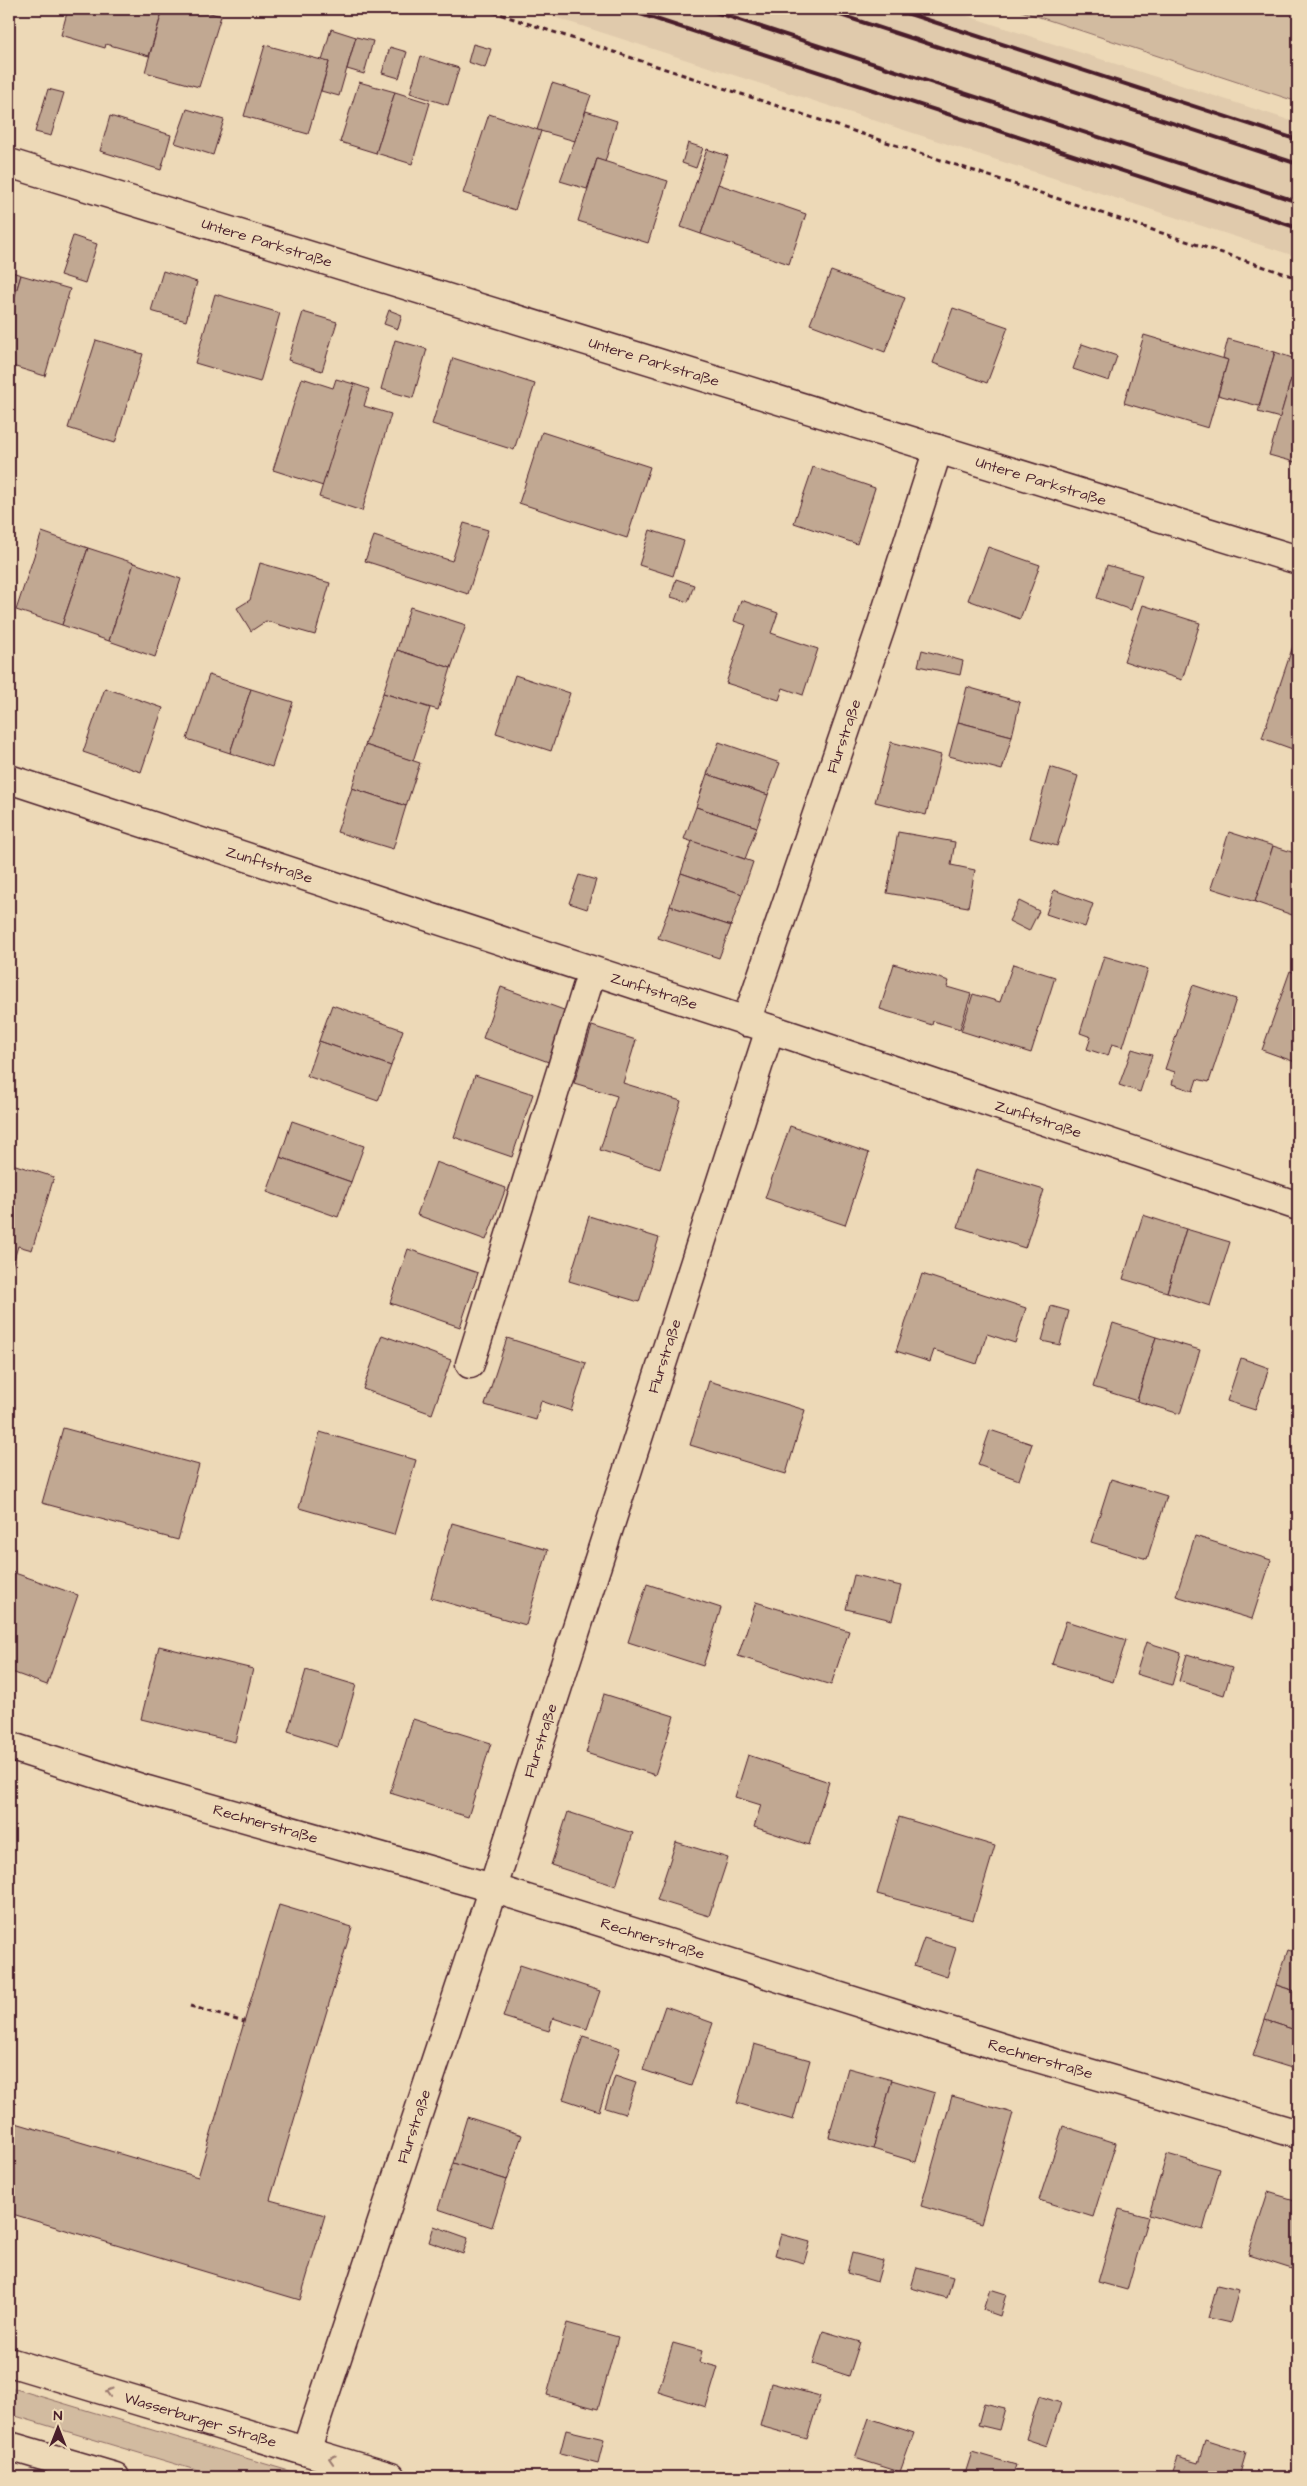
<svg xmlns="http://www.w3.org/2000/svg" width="1307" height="2486" viewBox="0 0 1307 2486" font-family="'Architects Daughter',sans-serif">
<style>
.built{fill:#e0caac}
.green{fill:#d2bba0;stroke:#8e6d66}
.building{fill:#c1a892;stroke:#4a1f2b}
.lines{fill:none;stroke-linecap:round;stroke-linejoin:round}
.minor-casing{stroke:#4a1f2b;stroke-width:31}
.major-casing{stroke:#4a1f2b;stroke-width:31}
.path{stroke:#4a1f2b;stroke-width:3;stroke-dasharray:5 4;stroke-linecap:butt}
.minor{stroke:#edd9b7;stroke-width:28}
.major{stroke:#edd9b7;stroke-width:28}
.rail{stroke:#4a1f2b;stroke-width:4}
.oneway{stroke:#9c7c71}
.labels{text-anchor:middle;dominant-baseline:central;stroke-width:5;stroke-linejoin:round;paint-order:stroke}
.street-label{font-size:15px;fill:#4a1f2b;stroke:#edd9b7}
</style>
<rect width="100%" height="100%" fill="#edd9b7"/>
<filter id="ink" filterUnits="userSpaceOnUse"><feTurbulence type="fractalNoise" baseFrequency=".02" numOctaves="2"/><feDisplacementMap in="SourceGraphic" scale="10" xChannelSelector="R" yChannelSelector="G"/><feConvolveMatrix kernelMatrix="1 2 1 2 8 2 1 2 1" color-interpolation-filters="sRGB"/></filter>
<g filter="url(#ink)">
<polygon class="built" points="529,9 946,9 1298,123 1298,257"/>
<g class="green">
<polygon points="1015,9 1298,9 1298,102"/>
<polygon points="9,2387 309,2477 219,2477 9,2414"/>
</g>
<g class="building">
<polygon points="47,9 65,9 63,14"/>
<polygon points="68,9 163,9 149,56 106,44 105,48 61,35"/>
<polygon points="163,9 196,9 221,16 199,87 145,72"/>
<polygon points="331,29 356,37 339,96 321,91 329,62 322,61"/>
<polygon points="356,37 373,41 364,74 347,69"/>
<polygon points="473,44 491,49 485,68 468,62"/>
<polygon points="265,45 329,62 308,134 244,116"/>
<polygon points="390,47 407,52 399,78 382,73"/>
<polygon points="421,56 459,68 448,105 410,93"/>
<polygon points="359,82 395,92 376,153 340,142"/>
<polygon points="552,83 591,95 575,141 537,130"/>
<polygon points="48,89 64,93 51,136 35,132"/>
<polygon points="395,92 430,103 412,164 376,153"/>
<polygon points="187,109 224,120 213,155 175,143"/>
<polygon points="586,111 617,121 605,162 597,159 587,189 560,181"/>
<polygon points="489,114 541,131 515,210 463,193"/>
<polygon points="110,116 171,135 161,170 100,151"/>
<polygon points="688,143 703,148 696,168 682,163"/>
<polygon points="707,149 728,156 701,234 681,227"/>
<polygon points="597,159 668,181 648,243 578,221"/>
<polygon points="718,184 806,214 789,264 701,234"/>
<polygon points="73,236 97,244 85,283 60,275"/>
<polygon points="9,271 21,275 9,316"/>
<polygon points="163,271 197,282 186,321 151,311"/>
<polygon points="831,271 905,298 885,352 810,324"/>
<polygon points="21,275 70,289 45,376 9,365 9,316"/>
<polygon points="215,294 280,313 260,382 195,363"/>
<polygon points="953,308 1008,327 987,383 933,363"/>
<polygon points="389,310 402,315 398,329 384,324"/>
<polygon points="303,312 337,322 322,371 288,360"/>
<polygon points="1144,335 1228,360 1208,428 1124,403"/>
<polygon points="1228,339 1275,352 1259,406 1218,395 1228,360 1223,358"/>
<polygon points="96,340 143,354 115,443 68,428"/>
<polygon points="395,340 427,349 413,398 381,389"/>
<polygon points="1082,344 1117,356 1109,381 1073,369"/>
<polygon points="1275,352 1298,360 1298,382 1291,379 1280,418 1258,412"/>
<polygon points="453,358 535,384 514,450 432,424"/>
<polygon points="302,378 333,388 336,379 354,384 323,486 273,470"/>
<polygon points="1291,379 1298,382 1298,463 1269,455"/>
<polygon points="354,384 369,389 364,406 391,414 362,511 319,497"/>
<polygon points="542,432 650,467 627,538 519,503"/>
<polygon points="813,467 875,488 857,544 794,523"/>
<polygon points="464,523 488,530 468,594 365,561 374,536 452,561"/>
<polygon points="650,530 684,541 673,576 639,565"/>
<polygon points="42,532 88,548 62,625 16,610"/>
<polygon points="988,547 1040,565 1020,619 968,600"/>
<polygon points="88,548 134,563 109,641 62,625"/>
<polygon points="134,563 181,579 155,657 109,641"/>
<polygon points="260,563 330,583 315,635 266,621 251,631 237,608 250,600"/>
<polygon points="1107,565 1142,575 1131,610 1097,598"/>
<polygon points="676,579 694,585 688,602 671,597"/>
<polygon points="741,600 778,613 771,633 818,649 803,695 783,688 779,700 726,683 746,625 734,621"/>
<polygon points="1143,605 1200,623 1182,680 1124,661"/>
<polygon points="410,607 466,625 451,668 397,650"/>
<polygon points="1296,637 1298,637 1298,751 1262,738"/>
<polygon points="397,650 451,668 438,710 383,693"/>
<polygon points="922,650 963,661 960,675 918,666"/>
<polygon points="209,675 251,689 230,753 187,739"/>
<polygon points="515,675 570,693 551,751 496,733"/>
<polygon points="967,687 1020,702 1012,736 958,722"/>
<polygon points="105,688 163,708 141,772 83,752"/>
<polygon points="251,689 293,702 272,767 230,753"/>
<polygon points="383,693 430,708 413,761 365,745"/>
<polygon points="958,722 1012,736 1002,770 949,756"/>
<polygon points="719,742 780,763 768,795 707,774"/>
<polygon points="891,742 941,755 926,815 875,802"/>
<polygon points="365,745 420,763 406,806 352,788"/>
<polygon points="1050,767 1078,776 1057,846 1030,838"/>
<polygon points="707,774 768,795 757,827 696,807"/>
<polygon points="352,788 406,806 393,849 337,832"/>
<polygon points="696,807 757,827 745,859 684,839"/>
<polygon points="898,832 955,842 951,865 975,870 968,907 887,893"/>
<polygon points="1229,832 1273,846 1255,902 1211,888"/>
<polygon points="692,841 753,862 742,894 681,873"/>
<polygon points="1273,846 1298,854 1298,917 1255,902"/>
<polygon points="681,873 742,894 731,926 670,906"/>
<polygon points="579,875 596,880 587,909 569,903"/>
<polygon points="1054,890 1093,904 1085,927 1046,914"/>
<polygon points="1019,901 1039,911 1029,931 1009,921"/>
<polygon points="670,906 731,926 719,958 658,938"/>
<polygon points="1104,956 1148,969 1123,1047 1112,1044 1108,1056 1087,1049 1091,1037 1080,1033"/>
<polygon points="894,964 949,981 947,987 971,994 960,1029 933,1021 932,1025 880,1009"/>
<polygon points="1013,964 1055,977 1031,1053 961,1031 973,994 1000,1002"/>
<polygon points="1290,971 1298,974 1298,1063 1262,1050"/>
<polygon points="1193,985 1236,999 1209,1082 1197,1079 1193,1091 1172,1084 1175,1072 1165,1069"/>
<polygon points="501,987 572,1013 554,1064 483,1038"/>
<polygon points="332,1005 403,1030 391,1066 319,1041"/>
<polygon points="592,1026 636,1040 623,1083 681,1101 660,1169 600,1150 617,1096 574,1083"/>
<polygon points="319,1041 391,1066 378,1101 307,1076"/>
<polygon points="1132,1049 1152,1055 1140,1092 1119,1085"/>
<polygon points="475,1075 533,1094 512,1157 454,1137"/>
<polygon points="292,1121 364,1146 351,1182 280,1157"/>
<polygon points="790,1126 869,1153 845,1225 765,1198"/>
<polygon points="280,1157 351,1182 338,1217 267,1192"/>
<polygon points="436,1162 506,1188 486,1240 417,1215"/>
<polygon points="9,1163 54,1177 32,1250 18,1246 9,1276"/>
<polygon points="976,1169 1044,1190 1025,1248 958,1227"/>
<polygon points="1143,1215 1186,1229 1167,1292 1123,1279"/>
<polygon points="589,1216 659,1238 639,1302 569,1281"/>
<polygon points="1186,1229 1230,1242 1210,1306 1167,1292"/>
<polygon points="408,1249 478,1273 460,1327 390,1303"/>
<polygon points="922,1274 1026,1308 1015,1343 987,1334 977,1364 934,1350 930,1362 896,1351"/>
<polygon points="1051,1306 1069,1311 1060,1345 1042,1341"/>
<polygon points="1113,1323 1156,1337 1137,1401 1093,1387"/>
<polygon points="382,1335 451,1360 432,1414 363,1389"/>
<polygon points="1156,1337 1200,1350 1180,1414 1137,1401"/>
<polygon points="507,1338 586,1363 571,1411 541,1401 536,1420 485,1405"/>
<polygon points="1241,1358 1269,1368 1255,1410 1227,1401"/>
<polygon points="709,1381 805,1410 786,1474 690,1445"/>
<polygon points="63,1428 199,1465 178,1540 42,1503"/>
<polygon points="990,1430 1032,1444 1019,1480 978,1465"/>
<polygon points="320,1432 416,1460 394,1535 299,1508"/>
<polygon points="1111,1479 1167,1496 1147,1559 1091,1542"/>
<polygon points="452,1523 548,1550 526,1625 431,1598"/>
<polygon points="1195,1536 1271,1560 1252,1619 1176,1596"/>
<polygon points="9,1571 78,1595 47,1685 9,1671"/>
<polygon points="854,1575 901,1586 892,1620 846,1609"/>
<polygon points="647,1584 721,1608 703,1666 628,1642"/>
<polygon points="756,1602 849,1631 831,1685 738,1656"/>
<polygon points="1066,1621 1126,1640 1113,1682 1052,1664"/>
<polygon points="1146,1642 1181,1653 1172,1685 1136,1674"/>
<polygon points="159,1646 253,1669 235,1742 141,1719"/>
<polygon points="1187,1654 1232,1668 1224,1695 1179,1681"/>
<polygon points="306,1670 356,1685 338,1747 288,1731"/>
<polygon points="604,1694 674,1716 655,1775 586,1753"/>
<polygon points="413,1719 491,1743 468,1817 390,1793"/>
<polygon points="748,1755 829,1782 809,1845 754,1827 761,1805 735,1797"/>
<polygon points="568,1812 633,1833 616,1886 551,1865"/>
<polygon points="899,1817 995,1846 973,1920 877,1894"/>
<polygon points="676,1842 728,1858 709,1916 657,1900"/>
<polygon points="279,1905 352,1927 270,2200 325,2215 300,2300 9,2213 9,2121 198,2177"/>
<polygon points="924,1938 956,1948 947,1977 914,1966"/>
<polygon points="1288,1950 1298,1953 1298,1992 1276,1985"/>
<polygon points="520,1965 600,1991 587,2029 553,2018 549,2031 503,2017"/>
<polygon points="1276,1985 1298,1992 1298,2031 1265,2020"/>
<polygon points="665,2006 713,2023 691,2086 643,2070"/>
<polygon points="1265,2020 1298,2031 1298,2070 1253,2056"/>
<polygon points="583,2036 620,2048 599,2111 563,2099"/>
<polygon points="754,2044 810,2060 793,2120 737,2103"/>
<polygon points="848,2068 892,2080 873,2149 829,2137"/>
<polygon points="615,2076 636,2083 625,2114 605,2108"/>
<polygon points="892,2080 935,2093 916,2162 873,2149"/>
<polygon points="952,2096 1013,2113 981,2224 921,2206"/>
<polygon points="467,2117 522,2135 507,2180 453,2163"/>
<polygon points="1063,2126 1116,2143 1093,2217 1039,2200"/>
<polygon points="1167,2154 1220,2169 1203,2230 1149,2215"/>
<polygon points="453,2163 507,2180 492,2227 438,2209"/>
<polygon points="1268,2192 1298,2201 1298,2271 1248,2255"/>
<polygon points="1119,2209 1148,2217 1127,2290 1098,2282"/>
<polygon points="434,2226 468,2238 463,2254 429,2242"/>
<polygon points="781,2234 810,2242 804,2263 775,2255"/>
<polygon points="852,2253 883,2261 877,2282 847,2273"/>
<polygon points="917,2267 953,2277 947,2298 911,2288"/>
<polygon points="1217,2285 1239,2290 1230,2323 1208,2318"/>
<polygon points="990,2289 1006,2294 1000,2316 983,2310"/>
<polygon points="567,2323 618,2337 598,2409 547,2395"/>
<polygon points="823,2331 860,2342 849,2376 813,2364"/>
<polygon points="673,2343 702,2351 699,2362 718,2367 706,2407 658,2392"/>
<polygon points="771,2383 820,2396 807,2439 760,2426"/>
<polygon points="1039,2396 1061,2403 1047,2446 1026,2439"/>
<polygon points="984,2403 1005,2408 999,2430 978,2425"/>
<polygon points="869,2418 914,2433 900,2472 855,2458"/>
<polygon points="566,2430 604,2439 598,2463 560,2453"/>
<polygon points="1205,2440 1246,2453 1239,2477 1171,2477 1178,2457 1198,2463"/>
<polygon points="972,2452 1016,2465 1012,2477 964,2477"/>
</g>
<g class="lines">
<defs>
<g id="minor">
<path id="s1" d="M9,163L1298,560"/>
<path id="s2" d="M9,779L795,1037L1298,1206"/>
<path id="s3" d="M746,1022L881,627L938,449"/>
<polyline points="470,1364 592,971"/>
<path id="s4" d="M9,1746L147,1790L492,1888L1007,2049L1298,2134"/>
<path id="s5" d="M306,2451L487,1906L770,1029"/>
</g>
<g id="major">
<path id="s6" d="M9,2362L391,2477"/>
<polyline points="9,2446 115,2477"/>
</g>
</defs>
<use href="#minor" class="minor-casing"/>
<use href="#major" class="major-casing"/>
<g class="path">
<polyline points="484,9 1298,278"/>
<polyline points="190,2006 244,2022"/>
</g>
<use href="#minor" class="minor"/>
<use href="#major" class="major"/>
<g class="rail">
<polyline points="625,9 1298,228"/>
<polyline points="706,9 1298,202"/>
<polyline points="822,9 1298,164"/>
<polyline points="894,9 1298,140"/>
</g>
</g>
<defs><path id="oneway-chevron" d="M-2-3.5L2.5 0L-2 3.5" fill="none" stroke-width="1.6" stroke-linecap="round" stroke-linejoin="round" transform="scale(1.25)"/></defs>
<g class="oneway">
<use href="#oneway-chevron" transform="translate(109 2392) rotate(-163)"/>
<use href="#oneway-chevron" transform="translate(332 2459) rotate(-163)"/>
</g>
</g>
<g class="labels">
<g class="street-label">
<text stroke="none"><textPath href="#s1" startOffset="270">Untere Parkstraße</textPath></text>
<text stroke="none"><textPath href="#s1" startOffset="675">Untere Parkstraße</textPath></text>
<text stroke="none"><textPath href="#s1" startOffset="1080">Untere Parkstraße</textPath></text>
<text stroke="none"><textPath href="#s3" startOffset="302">Flurstraße</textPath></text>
<text stroke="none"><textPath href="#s2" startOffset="274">Zunftstraße</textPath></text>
<text stroke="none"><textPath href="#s2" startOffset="679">Zunftstraße</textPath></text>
<text stroke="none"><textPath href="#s2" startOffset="1084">Zunftstraße</textPath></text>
<text stroke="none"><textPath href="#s5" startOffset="1152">Flurstraße</textPath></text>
<text stroke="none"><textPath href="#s5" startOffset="748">Flurstraße</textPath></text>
<text stroke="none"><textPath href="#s4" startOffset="268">Rechnerstraße</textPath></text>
<text stroke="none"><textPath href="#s4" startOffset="672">Rechnerstraße</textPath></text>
<text stroke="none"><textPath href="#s4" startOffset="1078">Rechnerstraße</textPath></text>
<text stroke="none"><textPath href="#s5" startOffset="342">Flurstraße</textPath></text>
<text stroke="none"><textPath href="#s6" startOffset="200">Wasserburger Straße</textPath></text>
</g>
</g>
<rect width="1307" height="2486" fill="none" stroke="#edd9b7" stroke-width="30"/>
<rect x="15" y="15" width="1277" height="2456" fill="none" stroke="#4a1f2b" stroke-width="2" filter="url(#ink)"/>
<g transform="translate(58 2428)" stroke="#edd9b7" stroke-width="4" paint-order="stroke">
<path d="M0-4L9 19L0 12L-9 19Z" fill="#4a1f2b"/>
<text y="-8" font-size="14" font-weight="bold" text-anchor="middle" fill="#4a1f2b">N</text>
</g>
</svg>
